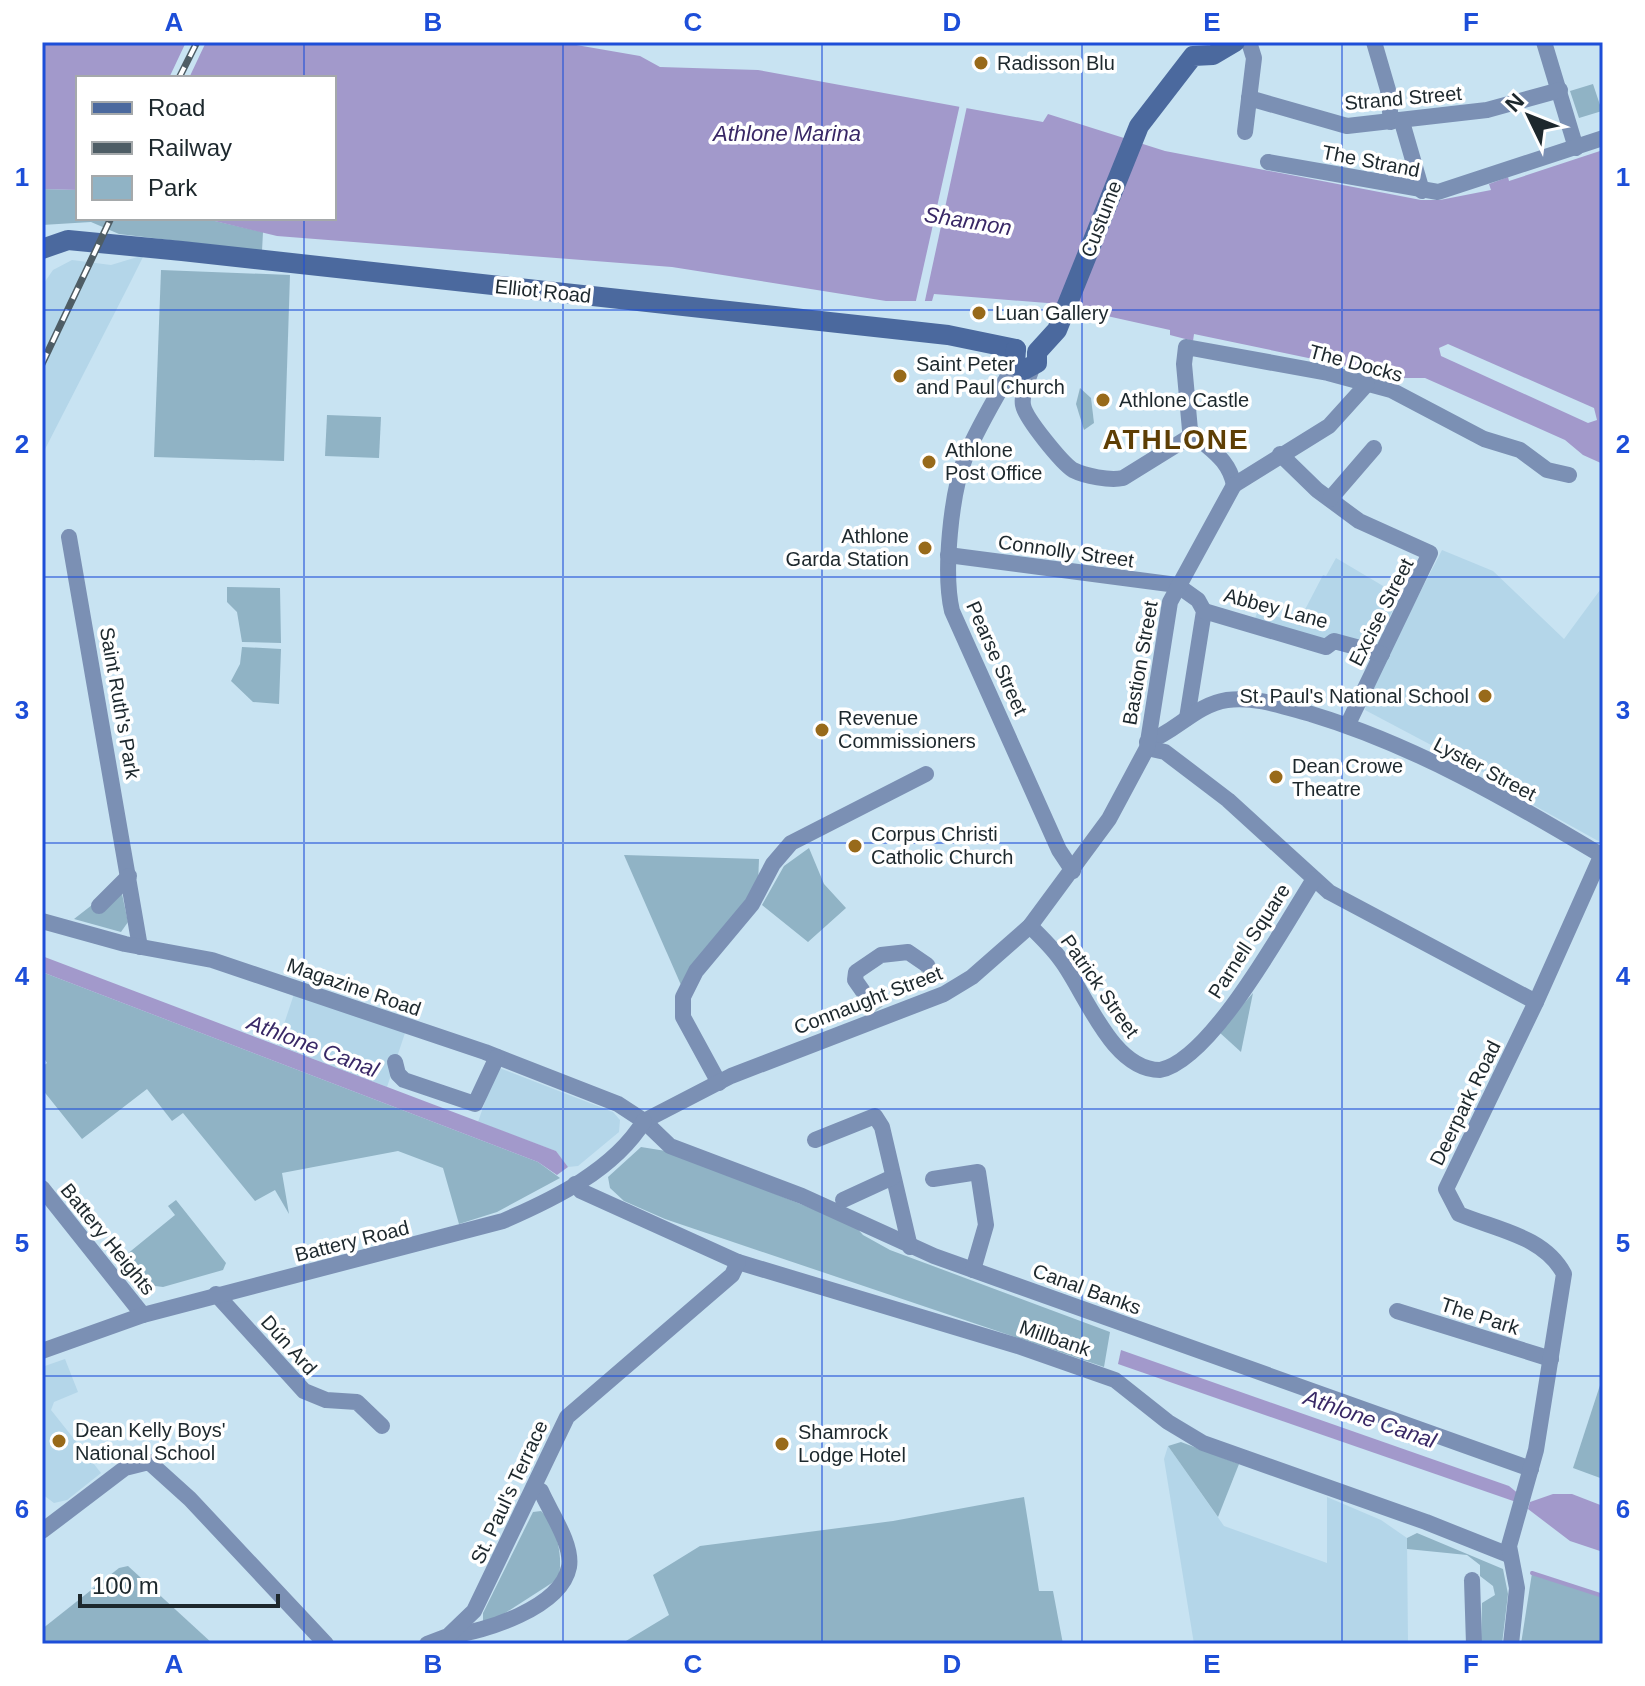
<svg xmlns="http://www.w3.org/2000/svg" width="1645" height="1686" viewBox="0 0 1645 1686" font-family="Arial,sans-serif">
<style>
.built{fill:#b4d6e9}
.green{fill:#90b3c5}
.water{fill:#a299cb}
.pier{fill:#c8e3f2}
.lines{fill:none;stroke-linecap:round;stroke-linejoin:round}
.stream{stroke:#a299cb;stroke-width:4}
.minor-tunnel{stroke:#a6becb;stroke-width:16;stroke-dasharray:16 8;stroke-linecap:butt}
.minor{stroke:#7b90b4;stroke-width:16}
.secondary{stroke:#4b699e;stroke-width:20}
.rail-casing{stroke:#4e5d65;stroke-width:7}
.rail{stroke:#fff;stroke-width:4;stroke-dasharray:12;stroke-linecap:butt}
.grid{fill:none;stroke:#1d4ed8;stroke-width:2;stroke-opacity:0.55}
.poi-dot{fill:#986a1a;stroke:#fff;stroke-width:3}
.labels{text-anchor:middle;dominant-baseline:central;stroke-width:7;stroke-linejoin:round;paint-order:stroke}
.poi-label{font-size:20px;fill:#1d282d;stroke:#fff;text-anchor:start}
.street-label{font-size:20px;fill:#1d282d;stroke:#fff}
.water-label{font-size:22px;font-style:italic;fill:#392866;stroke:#fff}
.district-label{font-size:28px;font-weight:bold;letter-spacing:2px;fill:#5e3e04;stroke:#fff}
.neatline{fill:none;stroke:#1d4ed8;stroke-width:3}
.grid-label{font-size:26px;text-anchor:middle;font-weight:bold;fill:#1d4ed8}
</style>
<rect width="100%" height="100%" fill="#c8e3f2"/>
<g class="built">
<polygon points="144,255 131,281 42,455 42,286 53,270 72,260 111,265"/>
<polygon points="1442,550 1493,571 1564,639 1603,586 1600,842 1483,777 1484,773 1365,710 1368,693"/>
<polygon points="1336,558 1400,596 1374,647 1326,644 1253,623 1258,611 1298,623 1323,575 1326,576"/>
<polygon points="295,991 405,1033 387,1087 277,1045"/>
<polygon points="497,1067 613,1112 620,1120 619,1132 578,1166 568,1167 556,1151 478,1122"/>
<polygon points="65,1359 78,1392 54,1402 51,1410 101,1473 67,1500 54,1503 42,1494 42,1367"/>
<polygon points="1168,1446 1224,1526 1327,1563 1327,1497 1381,1520 1407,1538 1408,1644 1194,1644 1164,1459"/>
</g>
<g class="green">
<polygon points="1593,84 1602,111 1579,118 1570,91"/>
<polygon points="42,189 78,190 78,218 202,218 263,232 262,251 119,234 91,222 42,225"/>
<polygon points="161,270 290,275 284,461 154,457"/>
<polygon points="1080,388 1091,398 1094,423 1084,430 1076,404"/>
<polygon points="327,415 381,417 379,458 325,456"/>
<polygon points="227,587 280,588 281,643 242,642 237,612 227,602"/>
<polygon points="242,647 281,649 279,704 253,702 231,681 240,664"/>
<polygon points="809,848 824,884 846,908 808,942 762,905 784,866"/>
<polygon points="624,855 759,859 758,885 681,985"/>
<polygon points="122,894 128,922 121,932 74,919 92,905"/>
<polygon points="42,972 538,1162 560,1178 497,1212 459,1224 443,1168 398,1151 282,1173 289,1214 275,1190 255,1201 183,1113 172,1121 147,1089 82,1139 42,1089 42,1067 47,1063 42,1055"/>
<polygon points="1253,993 1241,1052 1219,1032"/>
<polygon points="641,1147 672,1152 855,1226 863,1235 890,1250 1110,1332 1104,1367 665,1219 624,1201 610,1188 608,1177"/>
<polygon points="176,1200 226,1263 223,1270 163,1287 140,1284 121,1259 175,1215 168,1206"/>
<polygon points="1603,1376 1603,1479 1573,1468"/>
<polygon points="1181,1442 1239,1464 1218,1517 1168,1446"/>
<polygon points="1024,1497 1039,1591 1053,1591 1063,1644 621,1644 669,1615 653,1575 700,1546 893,1521"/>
<path d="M541,1511C557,1525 564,1560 558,1579L488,1624L483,1622V1613L533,1512Z"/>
<polygon points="1417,1533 1503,1569 1508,1594 1502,1644 1481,1644 1482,1603 1495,1595 1493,1586 1480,1576 1480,1565 1467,1555 1407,1549 1407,1538"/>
<polygon points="128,1566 213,1644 42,1644 42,1629 119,1568"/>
<polygon points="1532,1573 1603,1596 1603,1644 1521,1644"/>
</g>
<g class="water">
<polygon points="42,42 559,42 640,56 660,67 758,70 1043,122 1048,114 1165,151 1421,200 1440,200 1491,190 1489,184 1508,177 1509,181 1603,150 1603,464 1583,455 1565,440 1425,378 1404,378 1194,334 1193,341 1170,335 1170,330 1107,316 1097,307 934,294 932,301 886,301 672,267 277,236 202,218 334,218 334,78 78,78 78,190 42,189"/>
<polygon points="42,956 556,1151 568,1167 557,1175 538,1162 42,972"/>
<polygon points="1121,1350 1509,1486 1520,1495 1519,1503 1118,1364"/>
<polygon points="1553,1494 1572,1494 1603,1506 1603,1552 1570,1541 1528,1509 1530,1502"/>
</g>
<g class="pier">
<polygon points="186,42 206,42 189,78 169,78"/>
<polygon points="960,104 967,106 924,305 915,305"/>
<polygon points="1448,344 1594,408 1597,420 1588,423 1441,356 1439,348"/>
</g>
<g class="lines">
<polyline class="stream" points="1532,1573 1603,1596"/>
<g class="minor-tunnel">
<polyline points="927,965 935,982"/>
<polyline points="862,990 876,1011"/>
</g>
<g class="minor">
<polyline points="1374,42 1388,90 1391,122"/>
<polyline points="1544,42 1576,148"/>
<polyline points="1249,98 1347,126 1487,110 1560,90"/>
<polyline points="1402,122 1422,191"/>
<polyline points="1245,132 1254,58 1249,42"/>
<polyline points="1268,162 1438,192 1603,138"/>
<path d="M1015,364C998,394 978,426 965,458C951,494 943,573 952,611L1059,850L1073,871"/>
<path d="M1032,368C1028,380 1021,393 1023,405C1025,418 1062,463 1073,470C1085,476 1110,481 1123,478L1194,434"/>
<polyline points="1280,454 1317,490 1359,521 1430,553 1348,724"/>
<path d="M1234,485C1228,456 1207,449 1190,430L1184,364L1186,347L1328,373L1391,390L1484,439L1520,450L1547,470L1569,475"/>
<polyline points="1234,485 1329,426 1367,384"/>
<polyline points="1330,499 1374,448"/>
<polyline points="69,537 140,947"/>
<polyline points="948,555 1177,585"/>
<polyline points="1177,585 1198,600 1204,611 1187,718"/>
<polyline points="1204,611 1326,647 1334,641 1382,654"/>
<path d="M1147,742C1176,732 1195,705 1227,700C1255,696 1285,707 1311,714C1414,745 1509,800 1601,855"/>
<polyline points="1147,748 1165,752 1228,800 1329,892 1536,1002"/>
<polyline points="99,906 129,876"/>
<polyline points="42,921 125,944 212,960 485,1052 618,1104 644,1121 670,1146 802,1196 934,1256 1531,1469"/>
<path d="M1030,926C1041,937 1054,949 1063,963C1087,997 1113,1070 1160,1070C1212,1060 1285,924 1314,879"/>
<polyline points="862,990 855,980 856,972 881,955 908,952 927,965"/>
<polyline points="395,1062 398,1074 404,1080 475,1104 497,1057"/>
<polyline points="719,1083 683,1017 683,997 696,971 752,904 773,864 791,843 926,774"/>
<polyline points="644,1121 731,1076 944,994 972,977 1030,926 1109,819 1147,748 1170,602 1234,485"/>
<polyline points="815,1140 875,1116 882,1127 910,1247"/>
<polyline points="933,1179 978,1172 986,1225 973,1270"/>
<polyline points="575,1184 581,1191 738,1262 1018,1346 1115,1380 1168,1422 1203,1443 1426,1522 1509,1555"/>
<polyline points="42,1188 143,1315"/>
<polyline points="843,1200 893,1177"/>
<polyline points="216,1294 304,1391 326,1400 357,1402 382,1426"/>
<polyline points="1397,1311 1551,1359"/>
<path d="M42,1351L143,1315L503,1221C554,1199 614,1170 644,1121"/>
<polyline points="42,1531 125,1468 149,1462 190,1499 326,1644"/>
<polyline points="1472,1580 1474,1644"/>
<path d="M449,1636C484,1632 561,1608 569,1567C573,1544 550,1512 541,1491L534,1487"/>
<polyline points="427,1644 448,1636 474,1611 567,1417 732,1275 738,1262"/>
<path d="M1511,1644L1517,1588L1509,1546L1536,1450L1564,1274C1544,1236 1497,1230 1459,1214L1446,1189L1536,1002L1603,852"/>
</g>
<g class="secondary">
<polyline points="42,249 68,240 182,251 948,335 1016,349"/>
<polyline points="1016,349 1015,364 1024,370 1037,363 1037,352 1057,330 1139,126 1193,56 1213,55 1235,42"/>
</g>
<defs>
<g id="rail">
<polyline points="179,78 197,42"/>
<polyline points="42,364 111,218"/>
</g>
</defs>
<use href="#rail" class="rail-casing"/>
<use href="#rail" class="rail"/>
</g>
<path class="grid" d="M304,42V78M563,42V1644M822,42V1644M1082,42V1644M1342,42V1644M304,218V1644M42,310H1603M42,577H1603M42,843H1603M42,1109H1603M42,1376H1603"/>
<g class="poi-dot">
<circle cx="981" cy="63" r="8"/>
<circle cx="979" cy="313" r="8"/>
<circle cx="900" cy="376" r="8"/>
<circle cx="1103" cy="400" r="8"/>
<circle cx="929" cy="462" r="8"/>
<circle cx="925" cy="548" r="8"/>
<circle cx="1485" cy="696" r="8"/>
<circle cx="822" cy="730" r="8"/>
<circle cx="1276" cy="777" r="8"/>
<circle cx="855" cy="846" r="8"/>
<circle cx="59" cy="1441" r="8"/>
<circle cx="782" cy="1444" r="8"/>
</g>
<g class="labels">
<g class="poi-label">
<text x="997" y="63">Radisson Blu</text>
<text x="995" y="313">Luan Gallery</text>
<text x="916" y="364">Saint Peter<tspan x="916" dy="23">and Paul Church</tspan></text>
<text x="1119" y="400">Athlone Castle</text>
<text x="945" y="450">Athlone<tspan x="945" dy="23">Post Office</tspan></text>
<text x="909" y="536" text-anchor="end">Athlone<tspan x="909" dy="23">Garda Station</tspan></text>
<text x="1469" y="696" text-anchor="end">St. Paul's National School</text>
<text x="838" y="718">Revenue<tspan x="838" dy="23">Commissioners</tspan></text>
<text x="1292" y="766">Dean Crowe<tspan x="1292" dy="23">Theatre</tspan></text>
<text x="871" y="834">Corpus Christi<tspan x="871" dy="23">Catholic Church</tspan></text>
<text x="75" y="1430">Dean Kelly Boys'<tspan x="75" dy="23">National School</tspan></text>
<text x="798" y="1432">Shamrock<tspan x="798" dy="23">Lodge Hotel</tspan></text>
</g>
<g class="street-label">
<text transform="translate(1403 98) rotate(-5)">Strand Street</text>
<text transform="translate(1371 161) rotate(11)">The Strand</text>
<text transform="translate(1101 219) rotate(-69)">Custume</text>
<text transform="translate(543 291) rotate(6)">Elliot Road</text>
<text transform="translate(1356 363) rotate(15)">The Docks</text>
<text transform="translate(1066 551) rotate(8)">Connolly Street</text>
<text transform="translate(1276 608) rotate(15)">Abbey Lane</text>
<text transform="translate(1381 612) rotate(-63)">Excise Street</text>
<text transform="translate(997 658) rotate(66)">Pearse Street</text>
<text transform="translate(1140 663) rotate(-80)">Bastion Street</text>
<text transform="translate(120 703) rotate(80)">Saint Ruth's Park</text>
<text transform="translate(1485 769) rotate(28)">Lyster Street</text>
<text transform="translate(1249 941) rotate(-57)">Parnell Square</text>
<text transform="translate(1100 986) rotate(55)">Patrick Street</text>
<text transform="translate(354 987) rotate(19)">Magazine Road</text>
<text transform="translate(868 1000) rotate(-21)">Connaught Street</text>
<text transform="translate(1465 1103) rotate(-64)">Deerpark Road</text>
<text transform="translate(108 1239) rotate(51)">Battery Heights</text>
<text transform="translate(352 1241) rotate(-14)">Battery Road</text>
<text transform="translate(1087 1289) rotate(20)">Canal Banks</text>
<text transform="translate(1480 1316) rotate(18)">The Park</text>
<text transform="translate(1055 1338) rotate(19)">Millbank</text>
<text transform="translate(289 1345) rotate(48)">Dún Ard</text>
<text transform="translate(509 1492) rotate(-65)">St. Paul's Terrace</text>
</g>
<g class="water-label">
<text x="787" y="133">Athlone Marina</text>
<text transform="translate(968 221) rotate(9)">Shannon</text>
<text transform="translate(313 1046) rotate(21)">Athlone Canal</text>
<text transform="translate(1370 1419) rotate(19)">Athlone Canal</text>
</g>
<g class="district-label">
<text x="1176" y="439">ATHLONE</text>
</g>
</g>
<rect width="1645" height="1686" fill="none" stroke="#ffffff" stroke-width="88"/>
<rect x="76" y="76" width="260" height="144" fill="#ffffff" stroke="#a5a9ab" stroke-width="2"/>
<rect x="92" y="102" width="40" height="12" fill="#4b699e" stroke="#a5a9ab" stroke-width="2"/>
<text x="148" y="116" font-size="24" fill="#1d282d">Road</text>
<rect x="92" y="142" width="40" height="12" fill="#4e5d65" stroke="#a5a9ab" stroke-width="2"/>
<text x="148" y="156" font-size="24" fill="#1d282d">Railway</text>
<rect x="92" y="176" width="40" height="24" fill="#90b3c5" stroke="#a5a9ab" stroke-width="2"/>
<text x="148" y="196" font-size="24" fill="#1d282d">Park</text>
<g transform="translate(1529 116) rotate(313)" stroke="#ffffff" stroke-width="6" paint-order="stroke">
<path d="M0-6L14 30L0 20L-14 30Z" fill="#1d282d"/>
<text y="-12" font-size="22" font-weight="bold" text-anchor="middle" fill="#1d282d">N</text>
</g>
<path d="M80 1594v12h198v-12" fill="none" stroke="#1d282d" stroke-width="4"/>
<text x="92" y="1594" font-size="24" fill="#1d282d" stroke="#ffffff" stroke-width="6" paint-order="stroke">100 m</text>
<rect x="44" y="44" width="1557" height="1598" class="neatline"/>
<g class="grid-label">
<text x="174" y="31">A</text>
<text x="433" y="31">B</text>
<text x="693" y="31">C</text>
<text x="952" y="31">D</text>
<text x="1212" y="31">E</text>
<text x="1471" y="31">F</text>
<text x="22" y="186">1</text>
<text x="1623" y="186">1</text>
<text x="22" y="453">2</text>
<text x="1623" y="453">2</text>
<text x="22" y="719">3</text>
<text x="1623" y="719">3</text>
<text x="22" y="985">4</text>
<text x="1623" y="985">4</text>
<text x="22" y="1252">5</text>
<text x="1623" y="1252">5</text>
<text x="22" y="1518">6</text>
<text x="1623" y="1518">6</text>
<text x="174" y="1673">A</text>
<text x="433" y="1673">B</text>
<text x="693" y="1673">C</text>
<text x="952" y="1673">D</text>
<text x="1212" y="1673">E</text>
<text x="1471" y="1673">F</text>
</g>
</svg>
